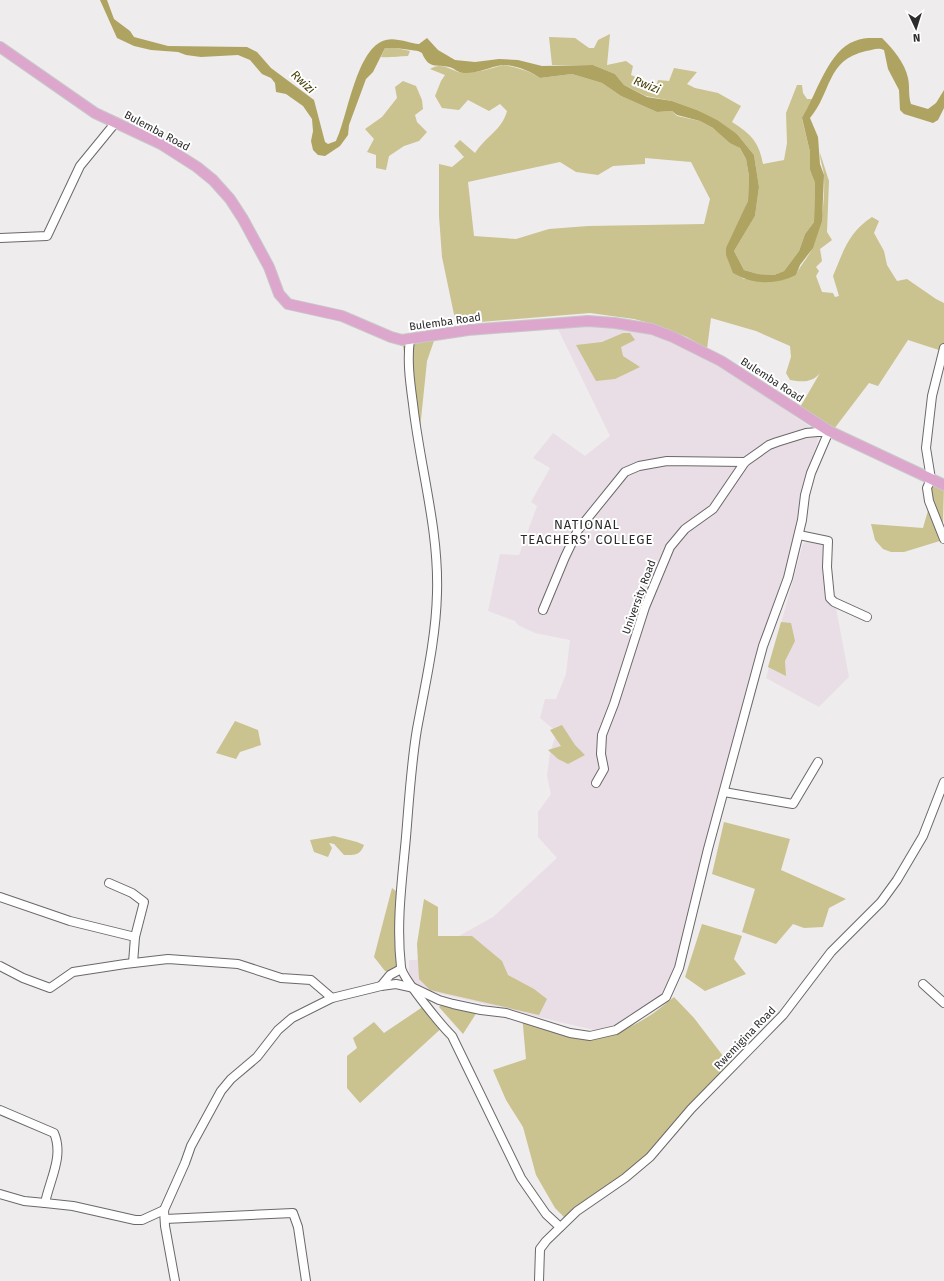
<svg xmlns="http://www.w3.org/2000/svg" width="944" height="1281" viewBox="0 0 944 1281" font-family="'Fira Sans',sans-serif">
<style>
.built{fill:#e9dee5}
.green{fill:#cac28f;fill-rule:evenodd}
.water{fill:#aea360}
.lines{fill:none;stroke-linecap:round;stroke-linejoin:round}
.minor-casing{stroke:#6b686a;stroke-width:10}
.major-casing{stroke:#c8c8c8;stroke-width:12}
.minor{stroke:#fff;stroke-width:8}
.major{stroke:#dda7cd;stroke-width:10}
.labels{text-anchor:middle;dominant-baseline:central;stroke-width:4;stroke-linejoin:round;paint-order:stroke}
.street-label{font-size:11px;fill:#2d2c2d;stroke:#fff}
.water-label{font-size:12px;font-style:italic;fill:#49410a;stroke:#fff}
.quarter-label{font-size:13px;letter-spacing:1px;fill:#2d2c2d;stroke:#fff}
</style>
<rect width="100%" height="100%" fill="#efeced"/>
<g class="built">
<polygon points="555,323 646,329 684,345 738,377 820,434 806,478 796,535 675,977 664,994 645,1011 610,1027 594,1030 421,989 414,983 409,973 409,960 416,960 493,917 557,858 538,837 538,812 551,794 547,776 550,752 557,732 540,718 545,699 556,699 566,674 570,640 535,633 518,625 515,621 488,611 500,554 519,555 537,506 531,502 550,468 533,458 553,433 585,456 610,436"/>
<polygon points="807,541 831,545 833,592 849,677 819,707 766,678 803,544"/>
</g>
<g class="green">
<path d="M610,34L607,65L626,61L633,66L631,75L656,86L658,80L669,81L674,68L697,72L687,84L695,88L718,93L741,106L732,122C751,134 759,142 763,164L784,160L787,143L786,113L797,85H802L803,93L807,99H813L802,119L810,152V170L815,183L814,222L805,234L799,251L784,271L774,275L758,274L744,270L734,251L755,216L759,187L754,155L737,134L697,110L672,101L646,96L624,85L615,74L593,65H552L549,37L575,38L589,48H594L598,40Z"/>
<path d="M385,48H396L410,51L408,56C398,56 390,58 381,57Z"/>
<path d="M503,65C515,67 529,70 540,78L572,74L602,83L621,96L657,112L672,111L677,116L700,121L713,128L740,148L746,159L749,176L748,201L726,254L734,273L744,279L796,275C800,265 810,256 813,246C822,224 825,201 824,177C824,169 820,162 820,153L829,181L827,232L832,240L820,249L822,261L816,267L819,271L816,276L822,292L833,293L835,297L839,296L833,276C844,250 848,233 872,217L879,221L874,233L884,251L887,265L897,281L907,279L936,299L944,303V344L942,351L908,340L878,386L869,383L834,429L799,409L820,373C812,383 802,382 790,380L786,373L791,357L790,346L756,331L711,318L707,349L687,337L653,324L634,319L590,313L456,324L442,257L439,216V164L452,167L464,157L454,146L460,140L475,153C486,136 502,130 507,111L500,104L489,111L468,100L459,110L442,108L435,96L441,81L445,75L430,69C443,60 454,74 466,73C478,72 490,69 503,65ZM645,158L691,162L710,199L704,224L588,226L549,229L516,239L474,236L468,182L560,162L576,172L598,175L613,166L645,164Z"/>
<polygon points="403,81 416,86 422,100 423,109 415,115 417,122 427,132 419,141 404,146 389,156 386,170 376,168 376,155 367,152 374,139 365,129 382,117 397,98 395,87"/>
<polygon points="623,333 630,333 635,340 621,347 623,356 640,367 615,379 596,381 576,345 602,342"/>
<polygon points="436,335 427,361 420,429 402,342"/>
<path d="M932,481L944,485L943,524C936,509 930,497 932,481Z"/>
<polygon points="929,507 943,540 904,552 891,552 883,549 875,540 871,524 923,528"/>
<polygon points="781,622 791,623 795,641 785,661 786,676 768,667"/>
<polygon points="235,721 258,730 261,745 240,752 236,759 216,753"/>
<polygon points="562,725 575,745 585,755 568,764 558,759 548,750 561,746 550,730"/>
<polygon points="724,822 790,839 781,870 846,899 829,908 823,927 804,928 793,924 776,944 742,932 755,889 712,874"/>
<path d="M334,836L357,842L364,845C360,856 354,855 344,855L334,844L329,843L332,848L328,857L314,852L310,840Z"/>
<polygon points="392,888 400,894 404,965 396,971 385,971 374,957"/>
<polygon points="424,899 438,907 438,936 472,936 502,961 508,975 534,989 547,999 539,1015 430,990 419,979 417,944"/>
<polygon points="702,924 742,936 734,959 746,974 705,991 685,977"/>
<path d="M674,997L694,1018L733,1069L678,1127L655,1157L567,1220L555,1208L536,1175L523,1127L506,1100L493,1070L526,1059L522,1015C538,1021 555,1029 571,1032C614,1041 642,1024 674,997Z"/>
<polygon points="430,1002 446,1024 360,1103 347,1088 347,1056 357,1048 353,1038 374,1022 384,1033"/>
<polygon points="443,1003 479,1009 463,1034 439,1007"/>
</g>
<path class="water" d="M100,0H107L114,19L130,31L134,37L168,46L247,47L257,52L271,68L314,100L325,142L328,144L336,141C348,117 356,47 386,40C395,37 409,43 419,44L427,38L438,50L455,60L475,62L499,59L518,60L542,66L593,65L615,74L624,85L647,97L672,101L697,110L717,120L737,134L754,155L759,187L755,216L734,251L744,270L758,274L774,275L784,271L799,251L805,234L814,222L815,183L810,170V152L802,118C816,96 828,50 855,41C863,37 874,38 882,38C893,49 905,63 908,78C910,87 908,95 911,104L928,109L936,103L944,90V108L938,120L933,123L904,114L900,110L899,90L888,69L884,50C878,47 872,50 866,51C826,60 832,92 810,118L818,137L820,164L824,175L822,221L813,248L800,265L796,275C775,285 754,285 733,273L726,255V248L748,201L749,176L746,159L740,148L730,143L713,128L700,121L677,115L672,111L657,112L621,96L602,83L572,74L540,78C531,71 513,64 502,65C489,67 477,74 464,73C458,73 454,68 449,67C437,64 429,70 422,53L418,51L396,48H385L373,72L366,79L349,125L348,135L340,146L325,156L318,155L313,150L311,141L313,131L312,119L303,106L286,94L276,92L275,83L271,78L262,74L250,60L238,55L201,57L186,55L178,52L151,50L134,46L117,38Z"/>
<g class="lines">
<defs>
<g id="minor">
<polyline points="0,238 47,236 80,166 116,122"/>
<path d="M410,339C407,361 410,382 413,404C420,467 439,529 437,593C436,639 425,685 417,729C411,765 409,801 406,837C402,881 396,923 401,967C402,978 442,1026 452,1036L521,1178L546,1214L560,1227"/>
<polyline points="944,348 932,396 926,448 931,479 927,488 929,501 944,539"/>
<polyline points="799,535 828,541 827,567 830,598 834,602 867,617"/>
<polyline points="543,610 565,557 578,530 625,472 639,466 667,461 745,462"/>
<polyline points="724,792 793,804 818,762"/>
<polyline points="109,883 132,893 144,902 135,937"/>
<polyline points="0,897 70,921 135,937 133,963"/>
<polyline points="0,966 23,978 50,988 73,972 125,964 168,959 238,964 281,978 311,980 332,998"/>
<polyline points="923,984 944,1003"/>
<polyline points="381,986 390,975 401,969"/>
<path d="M0,1110L54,1133C64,1156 50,1179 45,1203L73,1206L135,1220H142L164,1210"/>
<polyline points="0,1194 24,1201 45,1203"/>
<polyline points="165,1219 293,1213 298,1227 306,1281"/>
<polyline points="175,1281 165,1226 164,1210 185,1163 191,1146 221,1091 231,1079 257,1057 278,1030 292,1018 332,998 381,986 396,984 414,988 439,1000 453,1004 481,1010 506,1013 570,1033 590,1036 616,1030 666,997 679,968 708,849 763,646 788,578 802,520 805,495 811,473 829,431 806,433 777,442 769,445 745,462 713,509 685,529 670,547 645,607 614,704 602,735 601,754 604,769 596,783"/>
<polyline points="539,1281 540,1249 546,1241 577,1211 625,1178 650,1157 691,1109 783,1015 831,952 881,902 897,880 923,836 944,782"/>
</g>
<polyline id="major" points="0,47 95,113 161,144 197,167 213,180 230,199 243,219 269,267 279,294 288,304 342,316 391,337 402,340 468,330 588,321 615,323 652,329 673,337 721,361 829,431 944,485"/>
</defs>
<use href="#minor" class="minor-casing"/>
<use href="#major" class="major-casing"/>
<use href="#minor" class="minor"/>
<use href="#major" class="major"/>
</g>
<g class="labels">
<g class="street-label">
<text transform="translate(157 131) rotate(28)">Bulemba Road</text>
<text transform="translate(445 322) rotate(-8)">Bulemba Road</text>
<text transform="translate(772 380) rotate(33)">Bulemba Road</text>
<text transform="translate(639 597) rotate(-70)">University Road</text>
<text transform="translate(745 1038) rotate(-46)">Rwemigina Road</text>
</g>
<g class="water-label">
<text transform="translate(303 82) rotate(43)">Rwizi</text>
<text transform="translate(647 85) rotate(21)">Rwizi</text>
</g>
<g class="quarter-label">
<text x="587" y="524">NATIONAL<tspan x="587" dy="15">TEACHERS' COLLEGE</tspan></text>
</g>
</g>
<g transform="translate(916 28) rotate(176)" stroke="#ffffff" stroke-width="3" paint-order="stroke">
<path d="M0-3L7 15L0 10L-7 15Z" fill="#2d2c2d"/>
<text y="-6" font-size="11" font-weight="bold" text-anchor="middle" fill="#2d2c2d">N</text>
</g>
</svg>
